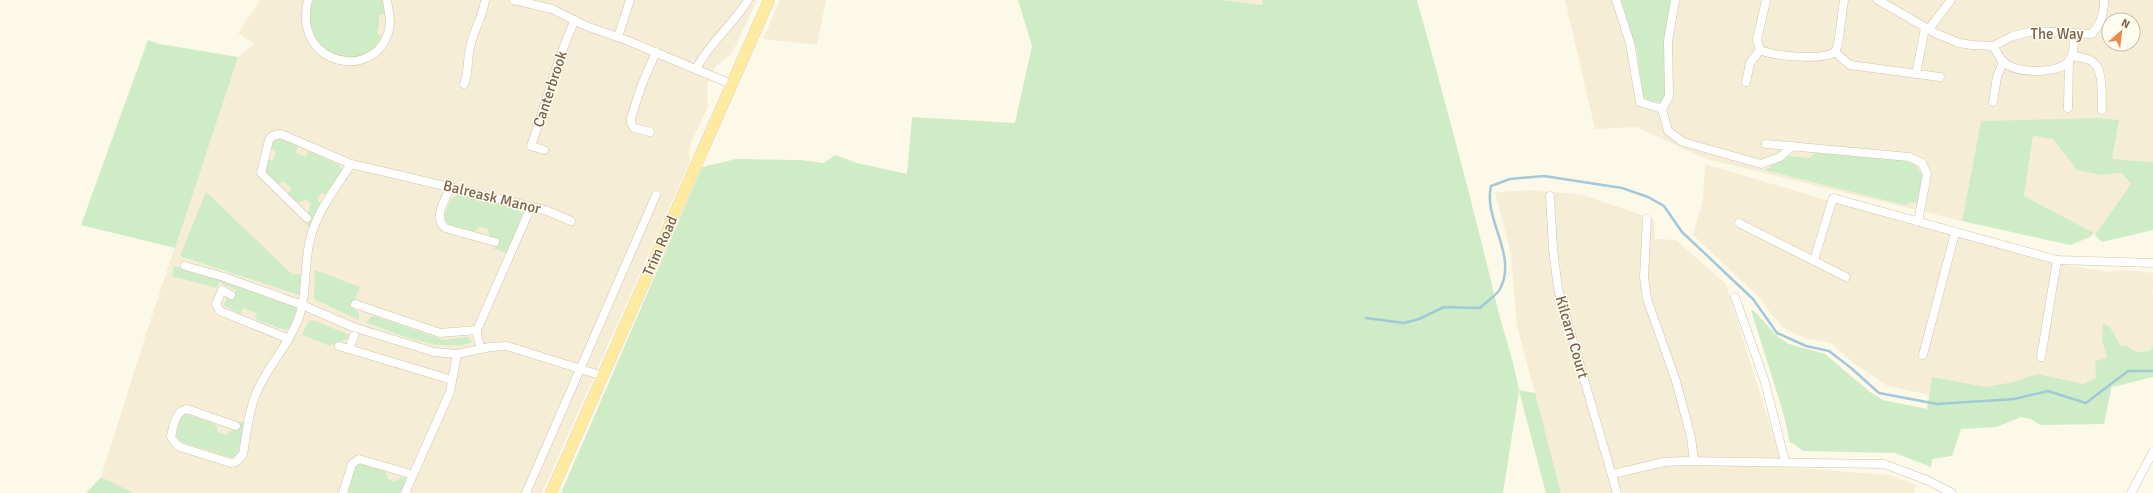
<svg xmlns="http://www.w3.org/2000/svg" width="2153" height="493" viewBox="0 0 2153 493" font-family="Signika,sans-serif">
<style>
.residential{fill:#f6edd6;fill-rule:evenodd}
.green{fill:#ceecc5}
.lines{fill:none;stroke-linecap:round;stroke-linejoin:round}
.stream{stroke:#a1c8db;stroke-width:2.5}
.minor-casing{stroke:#d1c3ad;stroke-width:9}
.major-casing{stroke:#dcd6d0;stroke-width:12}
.minor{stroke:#fff;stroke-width:8}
.major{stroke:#feeb9f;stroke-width:11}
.labels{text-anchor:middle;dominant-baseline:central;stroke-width:3;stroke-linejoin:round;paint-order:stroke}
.street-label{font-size:15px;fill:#7a634a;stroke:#fffcf0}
</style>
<rect width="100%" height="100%" fill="#fdf9e8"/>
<g class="residential">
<polygon points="260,0 757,0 736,45 730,55 716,66 707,86 708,107 691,143 689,150 690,161 542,493 134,493 101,477 146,334 238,57 254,44 238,33"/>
<polygon points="780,0 826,0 817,45 763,39"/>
<polygon points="1222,0 1263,0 1263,5"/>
<path d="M1565,0H2153V162L2112,159L2118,120L1981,121L1962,221L1706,159L1636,127L1595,129ZM2109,20H2133V44H2109Z"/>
<polygon points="2033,136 2053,139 2077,170 2101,175 2123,173 2131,185 2096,234 2024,196"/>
<polygon points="1705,164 1830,201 2049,262 2107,272 2128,270 2153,273 2153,289 2151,292 2153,293 2153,346 2150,351 2137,352 2126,346 2121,346 2110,327 2102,340 2113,379 2077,392 1930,395 1888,386 1852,362 1831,343 1809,339 1786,330 1772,315 1760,298 1693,235 1703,198"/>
<polygon points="1534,190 1583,195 1654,219 1655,239 1676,240 1726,284 1783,467 1890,475 1917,485 1914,493 1561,493 1517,326 1511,254 1495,192"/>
</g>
<g class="green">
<path d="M311,0H383L385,13L379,15V27L377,33L381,37C378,42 375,48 370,52C355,66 322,54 314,37C308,25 310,12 311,0Z"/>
<path d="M1018,0H1222L1262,5L1263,0H1417C1445,101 1472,201 1496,302C1503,332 1514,360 1519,390L1535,393L1561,493H1546L1519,391L1503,493H561L702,167L736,159L800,160L824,163L835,155L857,163L907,174L912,117L1015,123L1032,46Z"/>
<polygon points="1621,0 1672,0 1664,45 1667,92 1661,102 1648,101 1643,96 1637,50"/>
<polygon points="148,40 160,44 238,57 175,248 81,225"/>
<polygon points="2098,118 2119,120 2112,159 2153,162 2153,230 2102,242 2095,235 2131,184 2122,173 2101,175 2077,170 2053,139 2033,136 2024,196 2094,233 2090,237 2070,245 1962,221 1981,121"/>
<polygon points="278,138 298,146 295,152 306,157 309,151 339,165 342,170 326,195 321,193 317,200 321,204 310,228 305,222 310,216 308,212 311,204 306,199 300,202 295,201 287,194 292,189 283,181 279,185 265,173 267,159 273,161 276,150 270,148 274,139"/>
<polygon points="1815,153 1907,161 1915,164 1923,177 1917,203 1911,202 1904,205 1765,170 1788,156 1809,158"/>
<polygon points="206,192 293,275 301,273 299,295 180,256"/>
<path d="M459,194L517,208L522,214L507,253L494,249L497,239L490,237L487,228L480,227L474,232C459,227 438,228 447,208C450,201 452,197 459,194Z"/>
<polygon points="174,266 224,280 289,304 297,308 291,327 285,330 255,319 257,313 243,308 240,314 224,305 227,296 233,298 236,290 219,282 217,288 172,276"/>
<polygon points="315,270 360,287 352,306 359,314 359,320 314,299"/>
<polygon points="1751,310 1754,311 1777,336 1789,344 1825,354 1870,392 1883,400 1927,409 1932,377 1986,387 2014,382 2037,374 2083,384 2096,378 2095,361 2107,358 2102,340 2103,324 2110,327 2121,346 2126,346 2137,352 2150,351 2153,346 2153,377 2113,387 2112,385 2104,424 2040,425 2031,419 2021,417 1996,427 1961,429 1952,456 1932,459 1931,467 1895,453 1803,451 1793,443 1790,443 1783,412"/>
<path d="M375,316L444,340L468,337L472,342C443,354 394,333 366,322L371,317Z"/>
<polygon points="312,320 350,335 349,338 340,342 337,345 331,344 330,346 302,335 308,322"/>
<polygon points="185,414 213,423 217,427 217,432 226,435 230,431 235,430 237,421 245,423 238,454 232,458 181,442 176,435 181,418"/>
<polygon points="361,464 385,471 388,479 395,482 401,477 407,479 401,493 348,493 354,467"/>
<polygon points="101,477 134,493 86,493"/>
</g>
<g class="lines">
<path class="stream" d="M1366,318L1404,323L1419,319L1444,307L1480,308C1486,302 1496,296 1500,289C1518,254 1483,220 1491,186L1510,179L1544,176L1622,188L1648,197L1664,206L1682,232L1753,299L1777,333L1806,346L1829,351L1851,368L1879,393L1937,404L2014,399L2048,391L2086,403L2128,371H2153"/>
<defs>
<g id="minor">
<path d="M308,0C291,68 382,84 390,24C390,16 388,8 387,0"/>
<polyline points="514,0 552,9 586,26 626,40 731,84"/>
<polyline points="1616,0 1630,43 1640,102 1662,109"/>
<polyline points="1675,0 1668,41 1669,96 1662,109 1668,131 1683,142 1761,164 1780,157 1792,146"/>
<path d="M1878,0L1935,33L1959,43L1972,45L1993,46L2013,36L2033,31L2092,34C2101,23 2104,14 2104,0"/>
<polyline points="1929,29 1951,0"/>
<polyline points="618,37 630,0"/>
<path d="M1993,46C1996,51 1999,57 2003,61C2014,74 2055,74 2067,63C2075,55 2074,44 2073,34"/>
<path d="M1760,50C1774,56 1822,61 1835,52"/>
<polyline points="1760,50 1757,40 1766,0"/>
<polyline points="1835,52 1850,65 1940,77"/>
<polyline points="1835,52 1838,45 1844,0"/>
<path d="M2072,56C2079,57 2090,58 2095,64C2104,74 2101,98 2102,110"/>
<path d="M696,69C709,43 733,25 748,0"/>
<polyline points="1916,74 1925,28"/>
<polyline points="1746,82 1750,63 1760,50"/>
<path d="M464,84C469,72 467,60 470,48C473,31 483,17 485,0"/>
<polyline points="1993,102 1997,77 2003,62"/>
<polyline points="2068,108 2069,60"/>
<polyline points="650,132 634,128 631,123 631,118 642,84 656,52"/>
<polyline points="1766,144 1909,157 1922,163 1927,174 1918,222"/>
<path d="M544,150L531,146C546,104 556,60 575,20"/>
<polyline points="411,178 545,210 571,221"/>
<path d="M451,187C445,200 433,216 445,228L495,242"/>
<polyline points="1550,196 1553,249 1558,289 1617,493"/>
<polyline points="307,218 261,173 269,140 272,136 281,134 351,164 407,177"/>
<polyline points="1647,219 1644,277 1647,299 1676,381 1691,437 1694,461"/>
<polyline points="1739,223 1846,277"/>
<polyline points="1814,260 1833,198 2057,260 2153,263"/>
<polyline points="185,266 224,277 302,305 353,327 434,352 457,354 490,347 507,346 603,376"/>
<polyline points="231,295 222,290 216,304 220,311 289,339"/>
<polyline points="1735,297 1764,379 1785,461"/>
<polyline points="355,304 440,333 477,330"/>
<polyline points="339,346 452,380"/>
<polyline points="349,349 354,336"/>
<polyline points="481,349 477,335 477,330 531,207"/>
<polyline points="1923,355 1955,233"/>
<polyline points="2041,357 2057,260"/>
<path d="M236,426L187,409C175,411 173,427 171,437L176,444L180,447L231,463L236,462L243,454C247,431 249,405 261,383C272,362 289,343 298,320C308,293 303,263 311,236C318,210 337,186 351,164"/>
<polyline points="1613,474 1664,462 1684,461 1884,464 1929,481 1952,493"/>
<polyline points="343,493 352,464 359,459 407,473"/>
<polyline points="405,493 450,392 457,354"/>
<polyline points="526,493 656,195"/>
<polyline points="2131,493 2153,452"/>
</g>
<polyline id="major" points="551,493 769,0"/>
</defs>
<use href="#minor" class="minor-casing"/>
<use href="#major" class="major-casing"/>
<use href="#minor" class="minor"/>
<use href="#major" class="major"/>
</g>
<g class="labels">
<g class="street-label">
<text x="2057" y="34">The Way</text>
<text transform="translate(550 89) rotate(-72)">Canterbrook</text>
<text transform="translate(492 197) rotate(14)">Balreask Manor</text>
<text transform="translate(660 246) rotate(-66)">Trim Road</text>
<text transform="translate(1572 337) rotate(74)">Kilcarn Court</text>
</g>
</g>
<g transform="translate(2121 32) rotate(28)"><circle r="19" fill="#fffcf0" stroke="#cabfae"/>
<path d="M0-3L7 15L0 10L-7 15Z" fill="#ec8a49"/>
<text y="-6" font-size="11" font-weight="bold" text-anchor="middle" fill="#7a634a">N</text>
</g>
</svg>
